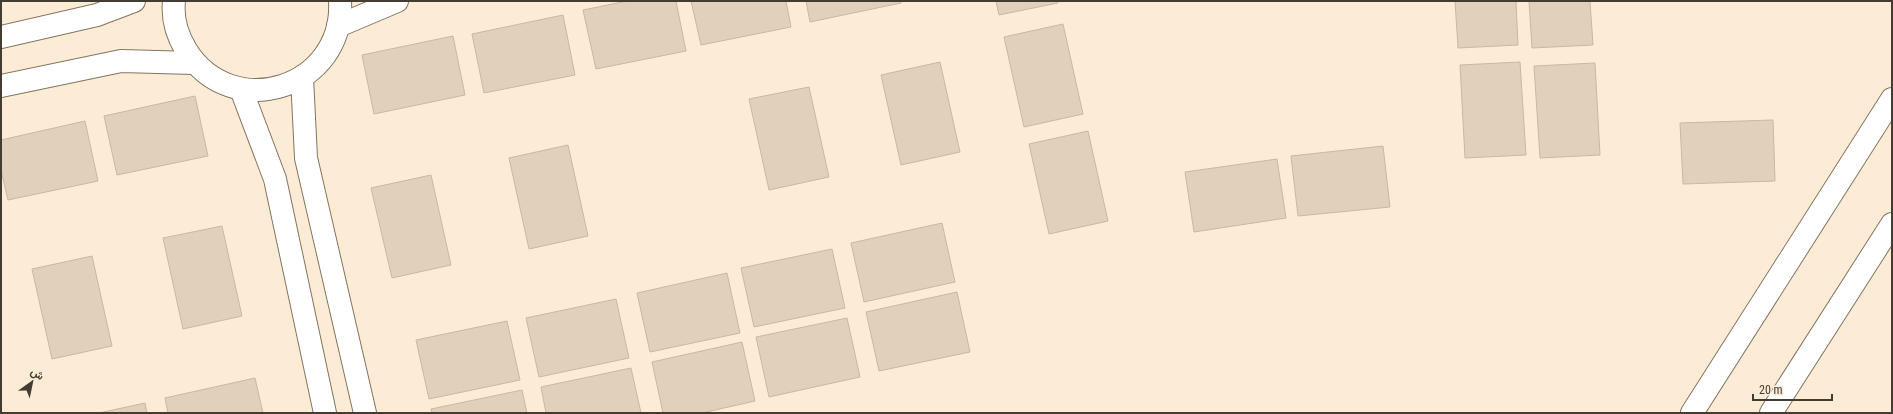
<svg xmlns="http://www.w3.org/2000/svg" width="1893" height="414" viewBox="0 0 1893 414" font-family="'Roboto Condensed',Vazirmatn,sans-serif">
<style>
.building{fill:#e1d1ba;stroke:#c9b8a2}
.lines{fill:none;stroke-linecap:round;stroke-linejoin:round}
.minor-casing{stroke:#837460;stroke-width:24}
.major-casing{stroke:#837460;stroke-width:24}
.minor{stroke:#fff;stroke-width:22}
.major{stroke:#fff;stroke-width:22}
</style>
<rect width="100%" height="100%" fill="#fdecd5"/>
<g class="building">
<polygon points="627,1 676,1 686,51 596,69 583,10"/>
<polygon points="691,1 786,1 791,27 701,45"/>
<polygon points="806,1 901,1 901,3 810,22"/>
<polygon points="996,1 1058,1 1058,3 999,15"/>
<polygon points="1455,1 1516,1 1518,45 1458,48"/>
<polygon points="1529,1 1590,1 1593,45 1532,48"/>
<polygon points="563,15 575,75 484,93 472,34"/>
<polygon points="1063,24 1083,114 1024,127 1004,37"/>
<polygon points="453,36 465,95 374,114 362,55"/>
<polygon points="940,62 960,152 901,165 881,75"/>
<polygon points="1520,62 1526,155 1465,158 1460,65"/>
<polygon points="1595,63 1600,155 1540,158 1534,66"/>
<polygon points="809,87 829,177 769,190 749,99"/>
<polygon points="195,96 208,156 117,175 104,116"/>
<polygon points="1773,120 1775,181 1683,184 1680,123"/>
<polygon points="85,121 98,181 8,200 1,170 1,140"/>
<polygon points="1088,131 1108,221 1049,234 1029,144"/>
<polygon points="568,145 588,236 529,249 509,158"/>
<polygon points="1383,146 1390,207 1298,216 1291,156"/>
<polygon points="1277,159 1286,218 1194,232 1185,172"/>
<polygon points="431,175 451,265 392,278 371,188"/>
<polygon points="942,223 955,282 864,302 851,243"/>
<polygon points="222,226 242,316 183,329 163,238"/>
<polygon points="832,249 845,308 754,327 741,268"/>
<polygon points="92,256 112,346 52,359 32,269"/>
<polygon points="727,273 740,333 650,352 637,293"/>
<polygon points="957,292 970,352 879,371 866,312"/>
<polygon points="616,299 629,358 539,377 526,318"/>
<polygon points="847,318 860,377 769,397 756,337"/>
<polygon points="507,321 520,380 429,399 416,340"/>
<polygon points="742,342 755,401 702,413 663,413 652,362"/>
<polygon points="631,368 641,413 546,413 541,387"/>
<polygon points="255,378 263,413 168,413 165,398"/>
<polygon points="522,390 527,413 432,413 431,409"/>
<polygon points="145,403 147,413 99,413"/>
</g>
<g class="lines">
<defs>
<g id="minor">
<path d="M174,1C172,19 177,35 186,50C232,124 345,88 340,1"/>
<polyline points="338,26 397,1"/>
<polyline points="1,37 97,15 134,1"/>
<polyline points="302,77 306,158 365,413"/>
<polyline points="1,86 121,61 194,63"/>
<polyline points="241,89 275,179 325,413"/>
</g>
<g id="major">
<polyline points="1692,413 1892,99"/>
<polyline points="1771,413 1892,224"/>
</g>
</defs>
<use href="#minor" class="minor-casing"/>
<use href="#major" class="major-casing"/>
<use href="#minor" class="minor"/>
<use href="#major" class="major"/>
</g>
<rect width="1893" height="414" fill="none" stroke="#433c33" stroke-width="4"/>
<g transform="translate(32 382) rotate(33)" stroke="#fdecd5" stroke-width="3" paint-order="stroke">
<path d="M0-3L7 15L0 10L-7 15Z" fill="#433c33"/>
<text y="-6" font-size="11" font-weight="bold" text-anchor="middle" fill="#433c33">ش</text>
</g>
<path d="M1753 394v6h79v-6" fill="none" stroke="#433c33" stroke-width="2"/>
<text x="1759" y="394" font-size="12" fill="#433c33" stroke="#fdecd5" stroke-width="3" paint-order="stroke">20 m</text>
</svg>
